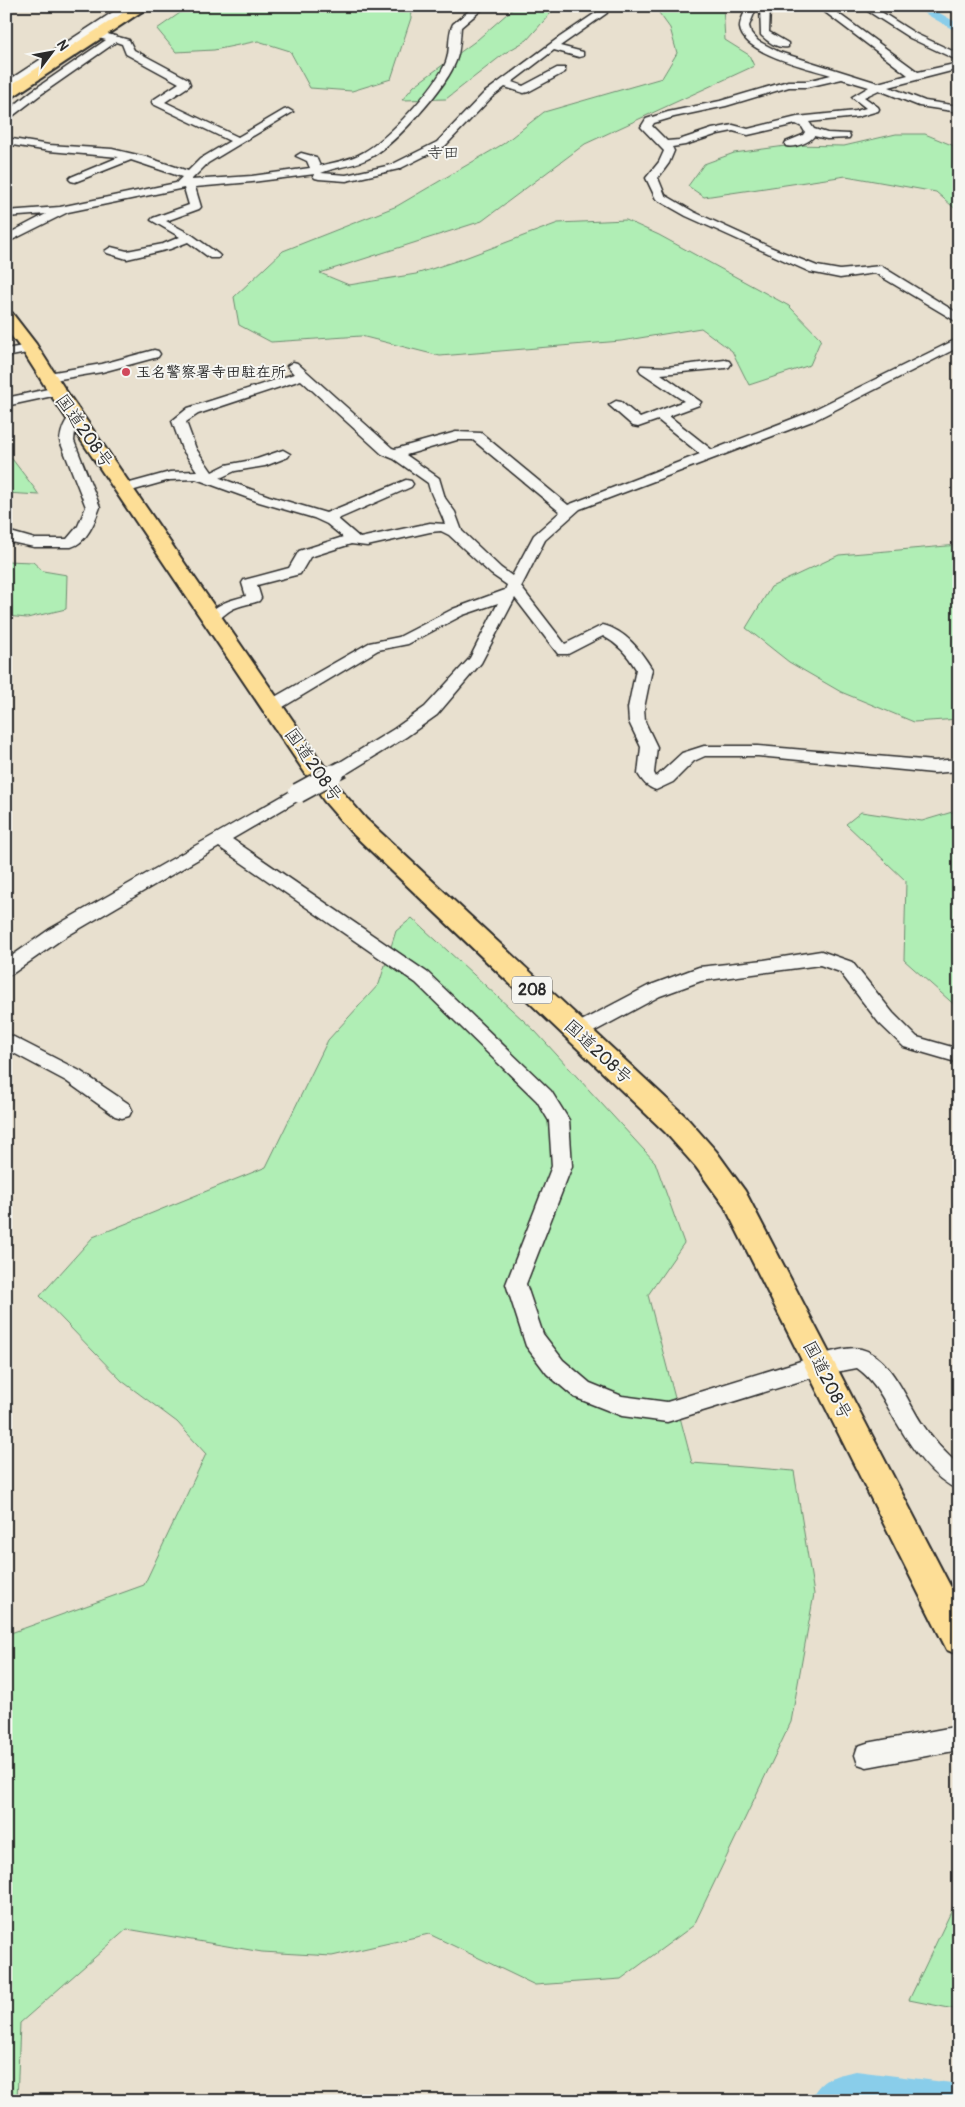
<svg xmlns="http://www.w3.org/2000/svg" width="965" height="2107" viewBox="0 0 965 2107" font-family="Pangolin,'Klee One',sans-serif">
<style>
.green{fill:#b0eeb5;stroke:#6e8c70}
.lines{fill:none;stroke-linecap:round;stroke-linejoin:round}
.river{fill:#89cdea;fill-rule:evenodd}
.minor-casing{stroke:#2b2b2b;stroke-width:3}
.highway-casing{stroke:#2b2b2b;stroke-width:4}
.minor{fill:#f6f6f2;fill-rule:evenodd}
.highway{fill:#fdde96;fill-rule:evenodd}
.minor-bridge-far1-casing{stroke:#2b2b2b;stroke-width:18;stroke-linecap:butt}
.minor-bridge-casing{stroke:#2b2b2b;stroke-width:22;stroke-linecap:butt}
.minor-bridge-far1{stroke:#f6f6f2;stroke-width:14}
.minor-bridge{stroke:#f6f6f2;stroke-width:19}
.poi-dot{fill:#d1495b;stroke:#f6f6f2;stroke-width:2}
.labels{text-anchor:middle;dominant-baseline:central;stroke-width:4;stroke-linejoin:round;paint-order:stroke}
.far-poi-label{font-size:15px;font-weight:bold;fill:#2b2b2b;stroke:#f6f6f2;text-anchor:start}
.far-quarter-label{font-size:16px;fill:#2b2b2b;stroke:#f6f6f2}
.shield{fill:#f6f6f2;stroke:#686867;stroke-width:1}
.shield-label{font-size:16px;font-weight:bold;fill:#2b2b2b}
.street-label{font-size:18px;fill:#2b2b2b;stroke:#f6f6f2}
</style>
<rect width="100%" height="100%" fill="#e8e0cf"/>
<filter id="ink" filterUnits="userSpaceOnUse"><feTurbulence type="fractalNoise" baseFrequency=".02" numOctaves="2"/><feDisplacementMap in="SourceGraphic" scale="10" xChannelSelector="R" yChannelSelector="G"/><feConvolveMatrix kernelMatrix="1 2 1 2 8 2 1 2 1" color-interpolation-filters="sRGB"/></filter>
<g filter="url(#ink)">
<g class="green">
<polygon points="190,6 410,6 411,18 391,79 352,91 310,88 290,51 258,41 214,50 176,52 157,29"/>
<polygon points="516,6 557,6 527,40 505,53 446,99 402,100 414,86 477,40"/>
<polygon points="654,6 723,6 725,40 749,55 754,66 585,144 482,221 320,273 349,285 416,274 462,259 558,223 626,220 659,235 789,306 821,339 810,365 749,385 732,351 701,328 621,341 440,356 361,336 271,342 239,325 234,297 283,251 397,206 503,144 544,112 662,78 677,53 670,28"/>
<polygon points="896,134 925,134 959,148 959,212 936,192 846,176 704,197 688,186 704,164 734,153 793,145 844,146"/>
<polygon points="6,451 35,489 39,495 6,493"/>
<polygon points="959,545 959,719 914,722 841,692 789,662 746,628 771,587 839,555"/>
<polygon points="6,561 33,562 43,571 67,575 66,609 27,618 6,616"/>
<polygon points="959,810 959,1008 958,1008 904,960 906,881 846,824 861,812 922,821"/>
<polygon points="412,918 535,1031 655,1162 684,1243 648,1295 692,1463 794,1471 814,1594 791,1722 694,1925 621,1979 535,1985 429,1934 332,1956 262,1952 127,1929 20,2023 17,2101 6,2101 6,1633 8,1634 144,1585 206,1454 177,1422 122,1381 40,1296 93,1237 266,1167 328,1040 379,984 396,931"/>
<polygon points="959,1895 959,2010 909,2000"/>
</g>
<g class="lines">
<g class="river">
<polygon points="912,6 927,6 959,24 959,33"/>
<path d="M856,2071L952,2083L959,2086V2101H810C820,2078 833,2076 856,2071Z"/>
</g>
<defs>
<g id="minor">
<path d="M122,6H134L97,31L129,40L134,50L188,79L190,84L189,86L165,102L238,137L284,110L288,109L293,112L208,163L191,180L252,176L310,168L307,161L296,156L301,153L316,157L320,166C335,162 351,160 364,152C388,139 436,87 446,62C451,50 447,35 453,24L475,6H486L461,27C460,38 460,51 456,61C446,88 397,142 373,156C357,166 337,166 321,173L346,175L391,165L437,142L484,93L557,39L597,12L593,6H603L607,13L560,46L583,52V56L579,57L554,50L512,82L523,86L557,68H565V72L528,92L524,93L505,87L492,97L445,146L399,169L346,181L319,179L315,178L313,176L315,174L252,182L195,187L201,207L199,209L166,221L192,235L218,254L220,256L218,258H210L188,242L170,249L127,259L107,253L105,251L111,247L127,251L163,244L180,237L151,220L153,218L189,205L184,188L68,212L6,243V235L46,214L6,217V211L60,207L176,183L182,177L131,160L75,182L71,181L69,179L71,177L119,157L49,151L6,144V138L49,145L112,149L146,157L188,171L200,159L230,141L153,104L152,102L153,100L179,83L126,54L122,44L116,42L40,95L6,121V112L32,91L106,40L91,36L6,90V82Z"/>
<path d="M747,6H757L749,26L751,33L758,41L779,52L878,83L908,75L817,6H828L918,72L959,63V69L889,87L925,101L959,106V112L919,106L879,90L864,97L878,107L879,109L878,111L857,117L809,122L814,129L827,133L849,134L850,136L849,138L827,139L814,136C809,143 794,148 786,146L785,144L786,142L803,135L805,132L802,127L796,124L748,135L733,131L718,134L685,145L672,147L674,151L669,163L658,178L665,195L694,212L770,247L817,266L840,270L881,266L959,314V323L875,273L840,278L810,272L686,216L656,199L646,178L659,162L664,151L641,127L646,119L668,112L720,101L788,81H807L831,75C810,68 743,54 740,28C739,22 745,13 747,6ZM842,79L869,87L852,97L866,108L856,111L797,117L748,129L733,125L712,129L679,140L667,141L652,126L654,123L674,117L726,106L789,87H807Z"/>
<path d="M760,6H770L769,32L788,43V47C778,49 768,42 761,35Z"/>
<polygon points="860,6 872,6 916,34 959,54 959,61 910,38"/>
<path d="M959,338V347L815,420L580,509L545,540L521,587L565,644L603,625C626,631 640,650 652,669L644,708L645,722L657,747L654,773L656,777L682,753L704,746H758L934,761L959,759V771L934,773L758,756H705L694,761L673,782L656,790C647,787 643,782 638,774L641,747L629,722L628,708L636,669C628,655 618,644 603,636L568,654H558L515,598L481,663L437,715L406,737L349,772L343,774L337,772L335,768L337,764L394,729L425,707L470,658L498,603L463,615L408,644L378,650L278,710L272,711L266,710L264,706L266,702L369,643L399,637L453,609L505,590L507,585L491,574L449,535L441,531L430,532L367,546L351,544L310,557L300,574L257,585L261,598L259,601C251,604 239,605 231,610C222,615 218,624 207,621L205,618C215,604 230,600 246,596L242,583L244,580L289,568L299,551L343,537L327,524L314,518L259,502L196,479L170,480L124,493L117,489L119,486L170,472L197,471L182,449L172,421L188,408L294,374L287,366L293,362L297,363L392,448L395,449L456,432L481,433L568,505L700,454L658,420L638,427L633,426L609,405L616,401L621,402L640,418L684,401L641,372L639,369L641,366L667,367L725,360L729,361L731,364L729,367L725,368L661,374L701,402L699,405L669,416L712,450L805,414ZM301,380L382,454L394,459L428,483C432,500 440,508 445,524L430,523L360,538L338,519L411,487L413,484L411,481L406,480L326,513L269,496L220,478L235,471L265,466L288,457L290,454L283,450L257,459L226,465L212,472L196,449L186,422L198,414ZM457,440H473L560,512L534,535L512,576L501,568L462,531L455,512L445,498L439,478L406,455Z"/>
<polygon points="23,346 29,350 27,353 6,357 6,349"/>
<polygon points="154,350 158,351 160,354 158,357 102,372 48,381 42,377 48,373 102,364"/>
<polygon points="57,387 63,391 62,394 6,406 6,398"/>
<path d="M75,414L82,418L75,431L74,441L100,507C95,521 87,543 71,547H34L6,541V533H14L35,539H67L78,526L86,507L60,441C61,431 65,417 75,414Z"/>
<path d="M298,787L304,789L306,793L304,797L232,839L428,973L551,1091L569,1120L572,1166L526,1284L543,1334L563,1360L590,1383L622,1396L667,1402L820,1355C832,1352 849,1346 861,1349C891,1356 907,1402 923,1425C933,1440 945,1453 959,1465V1490C932,1479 911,1447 897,1423C885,1403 877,1382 857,1368L820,1375L667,1422L622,1416L574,1397L547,1374L526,1346L506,1284L552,1166L549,1121L537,1101L416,983L219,847L62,939L12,974L6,976V960L50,929Z"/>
<polygon points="821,951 852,962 893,1013 917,1037 959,1049 959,1063 904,1047 879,1023 840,972 820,965 701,981 660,996 584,1037 577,1039 570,1037 568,1032 570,1027 648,986 699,967 764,960"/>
<polygon points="6,1033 80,1071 129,1104 132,1110 129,1116 122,1118 115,1116 66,1081 6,1049"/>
<polygon points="959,1726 959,1750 867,1767 858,1764 855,1755 858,1746 867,1743"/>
</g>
<g id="highway">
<polygon points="134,6 150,6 11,98 6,99 6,88"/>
<polygon points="6,312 12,313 36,344 66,391 340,789 366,819 685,1116 716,1151 745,1191 959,1603 959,1655 947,1650 725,1207 696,1167 665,1132 350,831 324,801 48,391 22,350 6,329"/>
</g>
</defs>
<use href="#minor" class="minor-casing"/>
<use href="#highway" class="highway-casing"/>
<use href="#minor" class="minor"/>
<use href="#highway" class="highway"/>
<defs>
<polyline id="minor-bridge-far1" points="330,775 343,768"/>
<polyline id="minor-bridge" points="298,793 333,774"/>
</defs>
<use href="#minor-bridge-far1" class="minor-bridge-far1-casing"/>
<use href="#minor-bridge" class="minor-bridge-casing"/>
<use href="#minor-bridge-far1" class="minor-bridge-far1"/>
<use href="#minor-bridge" class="minor-bridge"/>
</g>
</g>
<circle class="poi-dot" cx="126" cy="372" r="5"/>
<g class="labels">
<g class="far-poi-label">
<text x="136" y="372">玉名警察署寺田駐在所</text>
</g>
<g class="far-quarter-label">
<text x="443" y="153">寺田</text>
</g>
<rect class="shield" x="512" y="976.5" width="40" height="27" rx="4"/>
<g class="shield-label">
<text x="532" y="990">208</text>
</g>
<g class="street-label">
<text transform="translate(84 431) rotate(55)">国道208号</text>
<text transform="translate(313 765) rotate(55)">国道208号</text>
<text transform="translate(598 1052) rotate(43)">国道208号</text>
<text transform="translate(827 1380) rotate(63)">国道208号</text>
</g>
</g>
<rect width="965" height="2107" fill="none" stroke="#f6f6f2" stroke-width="25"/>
<rect x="12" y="12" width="940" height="2082" fill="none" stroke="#2b2b2b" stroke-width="2" filter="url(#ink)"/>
<g transform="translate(52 52) rotate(58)" stroke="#f6f6f2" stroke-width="4" paint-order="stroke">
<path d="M0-4L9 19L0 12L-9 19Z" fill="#2b2b2b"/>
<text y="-8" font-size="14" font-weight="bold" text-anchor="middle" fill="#2b2b2b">N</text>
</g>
</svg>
